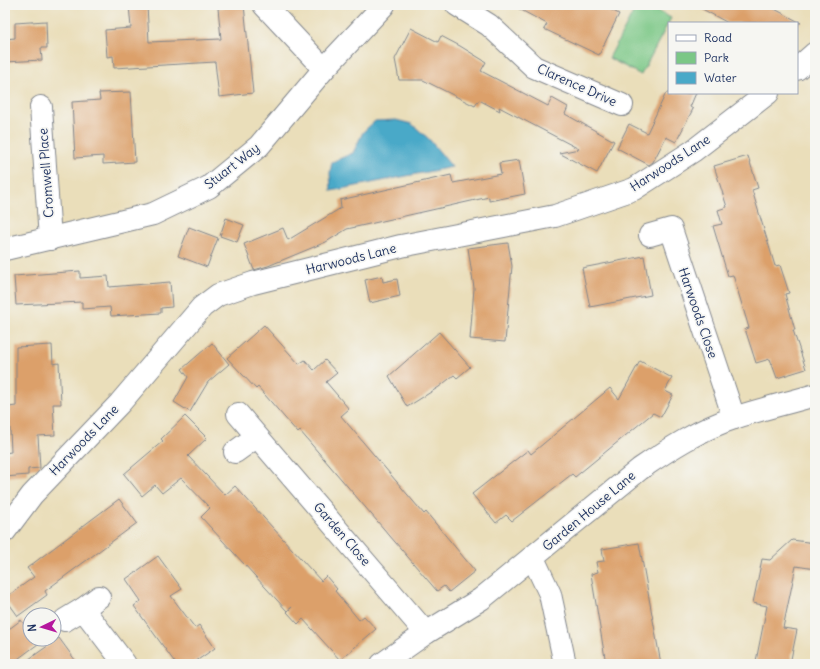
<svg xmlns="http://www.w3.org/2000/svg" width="820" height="669" viewBox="0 0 820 669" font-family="Delius,sans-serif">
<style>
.green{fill:#7bc786;stroke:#4b7b72}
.water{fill:#49a9c8;stroke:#326c93}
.building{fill:#dca06a}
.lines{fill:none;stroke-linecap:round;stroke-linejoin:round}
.street-casing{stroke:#82868c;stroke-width:24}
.street{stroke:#fff;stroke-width:22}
.labels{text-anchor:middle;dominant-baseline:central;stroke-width:3.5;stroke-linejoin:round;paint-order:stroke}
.street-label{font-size:13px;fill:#1b2f5e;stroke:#f6f6f2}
</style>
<rect width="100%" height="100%" fill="#f6f6f2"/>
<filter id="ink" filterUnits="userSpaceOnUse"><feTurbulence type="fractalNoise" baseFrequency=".025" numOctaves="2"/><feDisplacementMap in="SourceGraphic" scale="8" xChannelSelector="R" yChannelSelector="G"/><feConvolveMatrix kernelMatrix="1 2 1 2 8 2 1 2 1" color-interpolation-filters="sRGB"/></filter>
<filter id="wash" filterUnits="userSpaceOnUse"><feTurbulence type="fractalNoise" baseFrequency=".012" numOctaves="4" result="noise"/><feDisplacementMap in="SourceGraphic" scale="16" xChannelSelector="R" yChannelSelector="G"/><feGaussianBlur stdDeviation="0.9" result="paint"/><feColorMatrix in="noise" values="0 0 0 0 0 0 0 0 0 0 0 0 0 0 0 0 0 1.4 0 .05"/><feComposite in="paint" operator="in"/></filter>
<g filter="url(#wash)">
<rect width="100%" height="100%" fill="#eadeba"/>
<polygon class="green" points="637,5 646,5 671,18 641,75 609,58"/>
<polygon class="water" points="396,120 412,124 429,139 452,167 331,191 330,173 332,162 353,153 363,132 375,121"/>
<g id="blocks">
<g class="building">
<polygon points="129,5 147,5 149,42 221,39 218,8 244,5 253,93 219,97 215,62 114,68 113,56 107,57 105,30 131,28"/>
<polygon points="512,5 602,5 619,14 599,55 544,29 547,24"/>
<polygon points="695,5 767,5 801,23 728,23"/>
<polygon points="46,21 47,48 41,48 42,60 5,62 5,39 15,38 15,23"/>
<polygon points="411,28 438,42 441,36 460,46 486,62 481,71 548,106 552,98 568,107 565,114 614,141 597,173 559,153 579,149 499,107 500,111 479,100 475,106 423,80 399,80 395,59"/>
<polygon points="131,92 135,162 103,164 103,156 75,158 72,102 100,100 99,93"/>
<polygon points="666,93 696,93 690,107 693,109 676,142 666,137 653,162 649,165 617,148 629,124 647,133"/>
<polygon points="748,156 758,188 752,190 775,266 780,265 789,293 785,294 795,330 793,330 806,369 777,378 770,359 756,363 745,329 749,328 733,275 728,276 713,226 722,224 718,210 727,207 714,166"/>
<polygon points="519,160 525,194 489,201 489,197 347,229 326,242 268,266 254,270 244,244 283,228 288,240 341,208 340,200 451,175 453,183 501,174 499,163"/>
<polygon points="226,218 244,225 237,242 220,236"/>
<polygon points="189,227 218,238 207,267 178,256"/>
<polygon points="508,243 512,266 505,342 470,339 474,288 468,248"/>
<polygon points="644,256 651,295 590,307 582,268"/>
<polygon points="80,271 80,278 108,276 109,287 170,282 172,307 161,308 161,313 111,316 110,307 82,309 82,302 16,305 14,276"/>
<polygon points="382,276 383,282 397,279 400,296 370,303 365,280"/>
<polygon points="264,325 299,364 305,360 314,370 325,360 337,373 326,382 349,409 341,416 424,514 426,512 475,571 449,592 444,586 437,591 300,431 298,433 258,387 256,389 227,358"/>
<polygon points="439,332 470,367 457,378 454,375 439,387 407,407 389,376"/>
<polygon points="212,343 229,364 208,382 190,412 174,402 188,377 182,369"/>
<polygon points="52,345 53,364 59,363 61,404 53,404 55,435 38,436 40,468 28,469 28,475 5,477 5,453 11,452 9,407 16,406 16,347"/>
<polygon points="640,361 672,378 665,391 673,395 661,417 653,413 575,477 572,474 512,521 506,515 496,523 472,494 528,450 531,454 610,388 619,399"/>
<polygon points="185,416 207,438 188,456 225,495 235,486 321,581 326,576 337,589 335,591 359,620 364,616 376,629 340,660 303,619 298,624 287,612 292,607 287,611 201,517 210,508 181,478 162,493 155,485 142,496 124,474 163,441 161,439"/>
<polygon points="119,499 137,523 45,591 47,595 18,616 5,598 34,577 27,568"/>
<polygon points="792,540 815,543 815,569 796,566 783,628 797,630 790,664 772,664 756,661 767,606 753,603 762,559 770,560"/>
<polygon points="639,543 661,664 606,664 591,574 598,572 596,562 604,561 602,549"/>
<polygon points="158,556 182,589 171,596 195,628 199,625 215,648 192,664 176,664 134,606 141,601 126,579"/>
<polygon points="21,620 30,633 30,639 34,639 38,644 11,664 5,664 5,632"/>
<polygon points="59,638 78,664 22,664"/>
</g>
</g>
</g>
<g filter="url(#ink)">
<use href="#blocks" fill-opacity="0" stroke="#82868c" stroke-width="1"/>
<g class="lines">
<defs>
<g id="street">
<polyline points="264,5 324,69"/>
<polyline points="457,5 489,25 534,67 622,105"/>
<polyline points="797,69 815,53"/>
<polyline points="41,107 50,239"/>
<polyline points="650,235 671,229 734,418"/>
<polyline points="5,249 153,214 209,187 259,146 324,69 384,5"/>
<polyline points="238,414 426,633"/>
<polyline points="235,452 256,437"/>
<polyline points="5,531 32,495 120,403 202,307 218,295 253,283 401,246 555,216 634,189 693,151 768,93"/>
<polyline points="533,558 550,594 565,664"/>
<polyline points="83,609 99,597"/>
<polyline points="65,620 83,609 125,664"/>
<path d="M382,664L426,633L481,599L640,469C669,449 700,429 734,418C761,409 788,403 815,395"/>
</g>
</defs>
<use href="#street" class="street-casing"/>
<use href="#street" class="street"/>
</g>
</g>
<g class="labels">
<g class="street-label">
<text transform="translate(577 85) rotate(24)">Clarence Drive</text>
<text transform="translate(670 163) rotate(-33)">Harwoods Lane</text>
<text transform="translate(232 166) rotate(-38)">Stuart Way</text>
<text transform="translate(46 173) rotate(-94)">Cromwell Place</text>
<text transform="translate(351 259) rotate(-14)">Harwoods Lane</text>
<text transform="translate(698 313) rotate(71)">Harwoods Close</text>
<text transform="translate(84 440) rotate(-46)">Harwoods Lane</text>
<text transform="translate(589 511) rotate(-40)">Garden House Lane</text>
<text transform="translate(342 534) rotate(49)">Garden Close</text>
</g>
</g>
<rect width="820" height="669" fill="none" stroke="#f6f6f2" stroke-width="20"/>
<rect x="668" y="22" width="130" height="72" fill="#f6f6f2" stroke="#9ea6b7"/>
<rect x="676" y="35" width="20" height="6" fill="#ffffff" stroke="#9ea6b7"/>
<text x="704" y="42" font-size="12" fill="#1b2f5e">Road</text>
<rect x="676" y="52" width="20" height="12" fill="#7bc786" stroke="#9ea6b7"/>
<text x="704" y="62" font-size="12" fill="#1b2f5e">Park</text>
<rect x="676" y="72" width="20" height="12" fill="#49a9c8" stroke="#9ea6b7"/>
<text x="704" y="82" font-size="12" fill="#1b2f5e">Water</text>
<g transform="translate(42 627) rotate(265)"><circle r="19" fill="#f6f6f2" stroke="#9ea6b7"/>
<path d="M0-3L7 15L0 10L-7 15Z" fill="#b5179e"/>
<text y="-6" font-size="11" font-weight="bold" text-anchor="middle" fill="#1b2f5e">N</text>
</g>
</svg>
